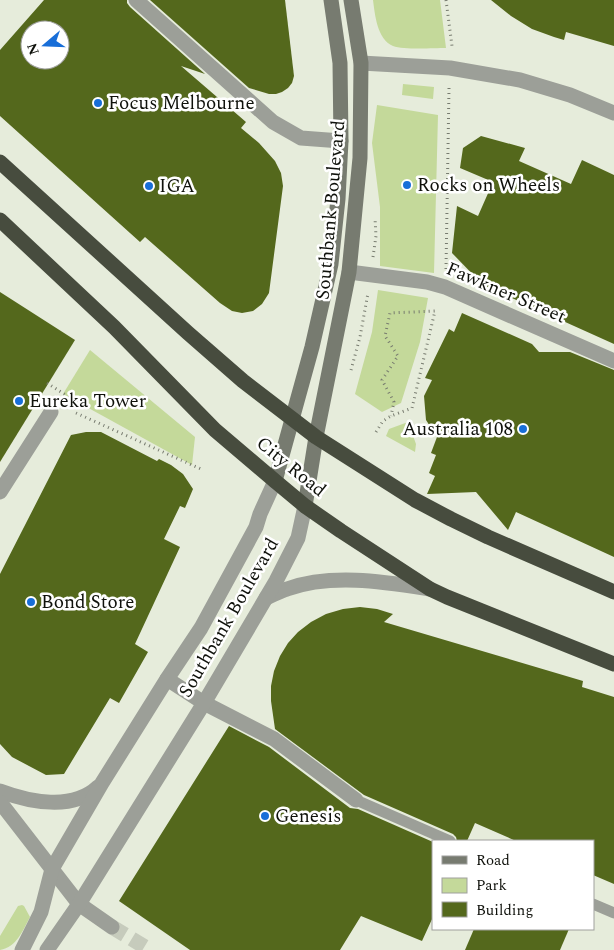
<svg xmlns="http://www.w3.org/2000/svg" width="614" height="950" viewBox="0 0 614 950" font-family="Spectral,serif">
<style>
.green{fill:#c4d99a}
.building{fill:#54681c;fill-rule:evenodd}
.lines{fill:none;stroke-linecap:round;stroke-linejoin:round}
.street-tunnel{stroke:#c6cbbc;stroke-width:15;stroke-dasharray:15 8;stroke-linecap:butt}
.path{stroke:#777b6f;stroke-width:3;stroke-dasharray:1 4;stroke-linecap:butt}
.lane{stroke:#9c9f98;stroke-width:11}
.street{stroke:#9c9f98;stroke-width:15}
.secondary{stroke:#777b70;stroke-width:15}
.highway{stroke:#474c3e;stroke-width:15}
.poi-dot{fill:#186ed8;stroke:#fff;stroke-width:2}
.labels{text-anchor:middle;dominant-baseline:central;stroke-width:5;stroke-linejoin:round;paint-order:stroke}
.poi-label{font-size:19px;fill:#0f110b;stroke:#fff;text-anchor:start}
.street-label{font-size:19px;fill:#0f110b;stroke:#fff}
</style>
<rect width="100%" height="100%" fill="#e6ecdb"/>
<g class="green">
<path d="M373,0H440L446,48C433,48 404,50 393,46C377,39 375,15 373,0Z"/>
<polygon points="403,84 434,87 433,99 402,95"/>
<polygon points="377,105 438,115 434,273 380,266 380,207 372,143"/>
<polygon points="378,290 428,298 420,342 401,403 382,412 355,394 372,332"/>
<polygon points="90,350 195,437 192,465 63,394"/>
<polygon points="408,422 416,444 415,452 386,436 389,429"/>
<path d="M22,905L24,906L30,917C23,930 17,947 0,950V936L18,906Z"/>
</g>
<g class="building">
<path d="M44,0H127V3L130,7L205,74L181,66L246,122L241,128L259,143L275,161L281,173L283,186L269,293L262,304L253,311L242,313L232,311L220,303L145,237L140,242L0,116V50ZM30,30H60V60H30Z"/>
<polygon points="150,0 285,0 294,76 292,83 288,88 282,92 276,94 269,94 249,88"/>
<polygon points="491,0 614,0 614,46 566,32 564,40 554,37 532,29 511,16"/>
<polygon points="481,136 525,148 519,161 571,184 582,160 614,175 614,344 483,285 452,253 457,206 478,216 493,182 460,168 463,148"/>
<polygon points="0,292 75,340 0,462"/>
<polygon points="462,313 532,344 539,352 570,352 614,370 614,557 516,512 508,530 476,492 427,494 435,476 429,473 436,455 431,453 437,437 426,420 424,396 432,380 425,378 449,329 454,332"/>
<polygon points="86,432 101,432 157,461 159,459 171,465 183,474 193,489 185,508 180,506 164,539 180,547 135,644 148,652 119,703 110,698 64,774 46,775 12,757 0,744 0,574 71,435"/>
<polygon points="360,607 377,609 393,614 384,622 583,681 582,687 614,697 614,884 593,875 593,841 516,841 475,823 467,841 457,841 456,837 453,834 364,795 275,729 271,701 271,686 274,671 280,656 288,643 298,632 311,622 326,614 343,609"/>
<polygon points="229,726 269,747 350,808 358,809 433,842 433,917 422,941 361,916 340,950 190,950 119,901"/>
<polygon points="474,929 569,929 560,950 465,950"/>
</g>
<g class="lines">
<polyline class="street-tunnel" points="112,927 150,950"/>
<g class="path">
<polyline points="446,0 452,46"/>
<polyline points="373,257 376,236 375,218"/>
<polyline points="446,269 449,88"/>
<polyline points="351,370 360,337 368,293"/>
<polyline points="47,383 83,406"/>
<polyline points="76,413 201,469"/>
<polyline points="376,432 383,421 391,416 412,408 435,311 390,313 385,336 398,356 382,380 394,402 391,416"/>
</g>
<g class="lane">
<polyline points="356,800 450,841"/>
<polyline points="593,904 614,913"/>
</g>
<g class="street">
<polyline points="136,0 273,122 301,138 341,141"/>
<polyline points="361,63 450,68 520,80 570,95 614,113"/>
<polyline points="349,272 427,282 445,287 614,361"/>
<polyline points="0,492 51,412"/>
<path d="M266,598C273,595 280,591 287,589C332,573 385,582 430,589"/>
<polyline points="167,679 204,703 274,739 356,800"/>
<path d="M0,791C29,802 73,811 98,787"/>
<polyline points="0,802 79,904 112,927"/>
<polyline points="22,950 41,912 52,869 102,783 167,679 201,628 256,527 260,514 275,481"/>
<polyline points="47,950 79,904 204,703 276,581 298,538 305,506"/>
</g>
<g class="secondary">
<polyline points="275,481 312,347 331,264 338,199 341,141 340,63 331,0"/>
<polyline points="305,506 316,437 349,272 360,158 361,63 351,0"/>
</g>
<g class="highway">
<polyline points="0,162 188,333 243,381 316,437 415,500 451,519 488,537 614,592"/>
<polyline points="0,220 114,327 215,430 275,481 305,506 341,531 430,589 447,597 614,664"/>
</g>
</g>
<g class="poi-dot">
<circle cx="98" cy="103" r="5"/>
<circle cx="407" cy="185" r="5"/>
<circle cx="149" cy="186" r="5"/>
<circle cx="19" cy="401" r="5"/>
<circle cx="523" cy="429" r="5"/>
<circle cx="31" cy="602" r="5"/>
<circle cx="265" cy="816" r="5"/>
</g>
<g class="labels">
<g class="poi-label">
<text x="108" y="103">Focus Melbourne</text>
<text x="417" y="185">Rocks on Wheels</text>
<text x="159" y="186">IGA</text>
<text x="29" y="401">Eureka Tower</text>
<text x="513" y="429" text-anchor="end">Australia 108</text>
<text x="41" y="602">Bond Store</text>
<text x="275" y="816">Genesis</text>
</g>
<g class="street-label">
<text transform="translate(331 210) rotate(-85)">Southbank Boulevard</text>
<text transform="translate(506 293) rotate(23)">Fawkner Street</text>
<text transform="translate(291 467) rotate(39)">City Road</text>
<text transform="translate(229 618) rotate(-60)">Southbank Boulevard</text>
</g>
</g>
<rect x="432" y="840" width="162" height="90" fill="#ffffff" stroke="#9fa09d"/>
<rect x="442" y="856" width="25" height="8" fill="#777b70" stroke="#9fa09d"/>
<text x="476" y="865" font-size="15" fill="#0f110b">Road</text>
<rect x="442" y="878" width="25" height="15" fill="#c4d99a" stroke="#9fa09d"/>
<text x="476" y="890" font-size="15" fill="#0f110b">Park</text>
<rect x="442" y="902" width="25" height="15" fill="#54681c" stroke="#9fa09d"/>
<text x="476" y="915" font-size="15" fill="#0f110b">Building</text>
<g transform="translate(45 45) rotate(251)"><circle r="24" fill="#ffffff" stroke="#9fa09d"/>
<path d="M0-4L9 19L0 12L-9 19Z" fill="#186ed8"/>
<text y="-8" font-size="14" font-weight="bold" text-anchor="middle" fill="#0f110b">N</text>
</g>
</svg>
